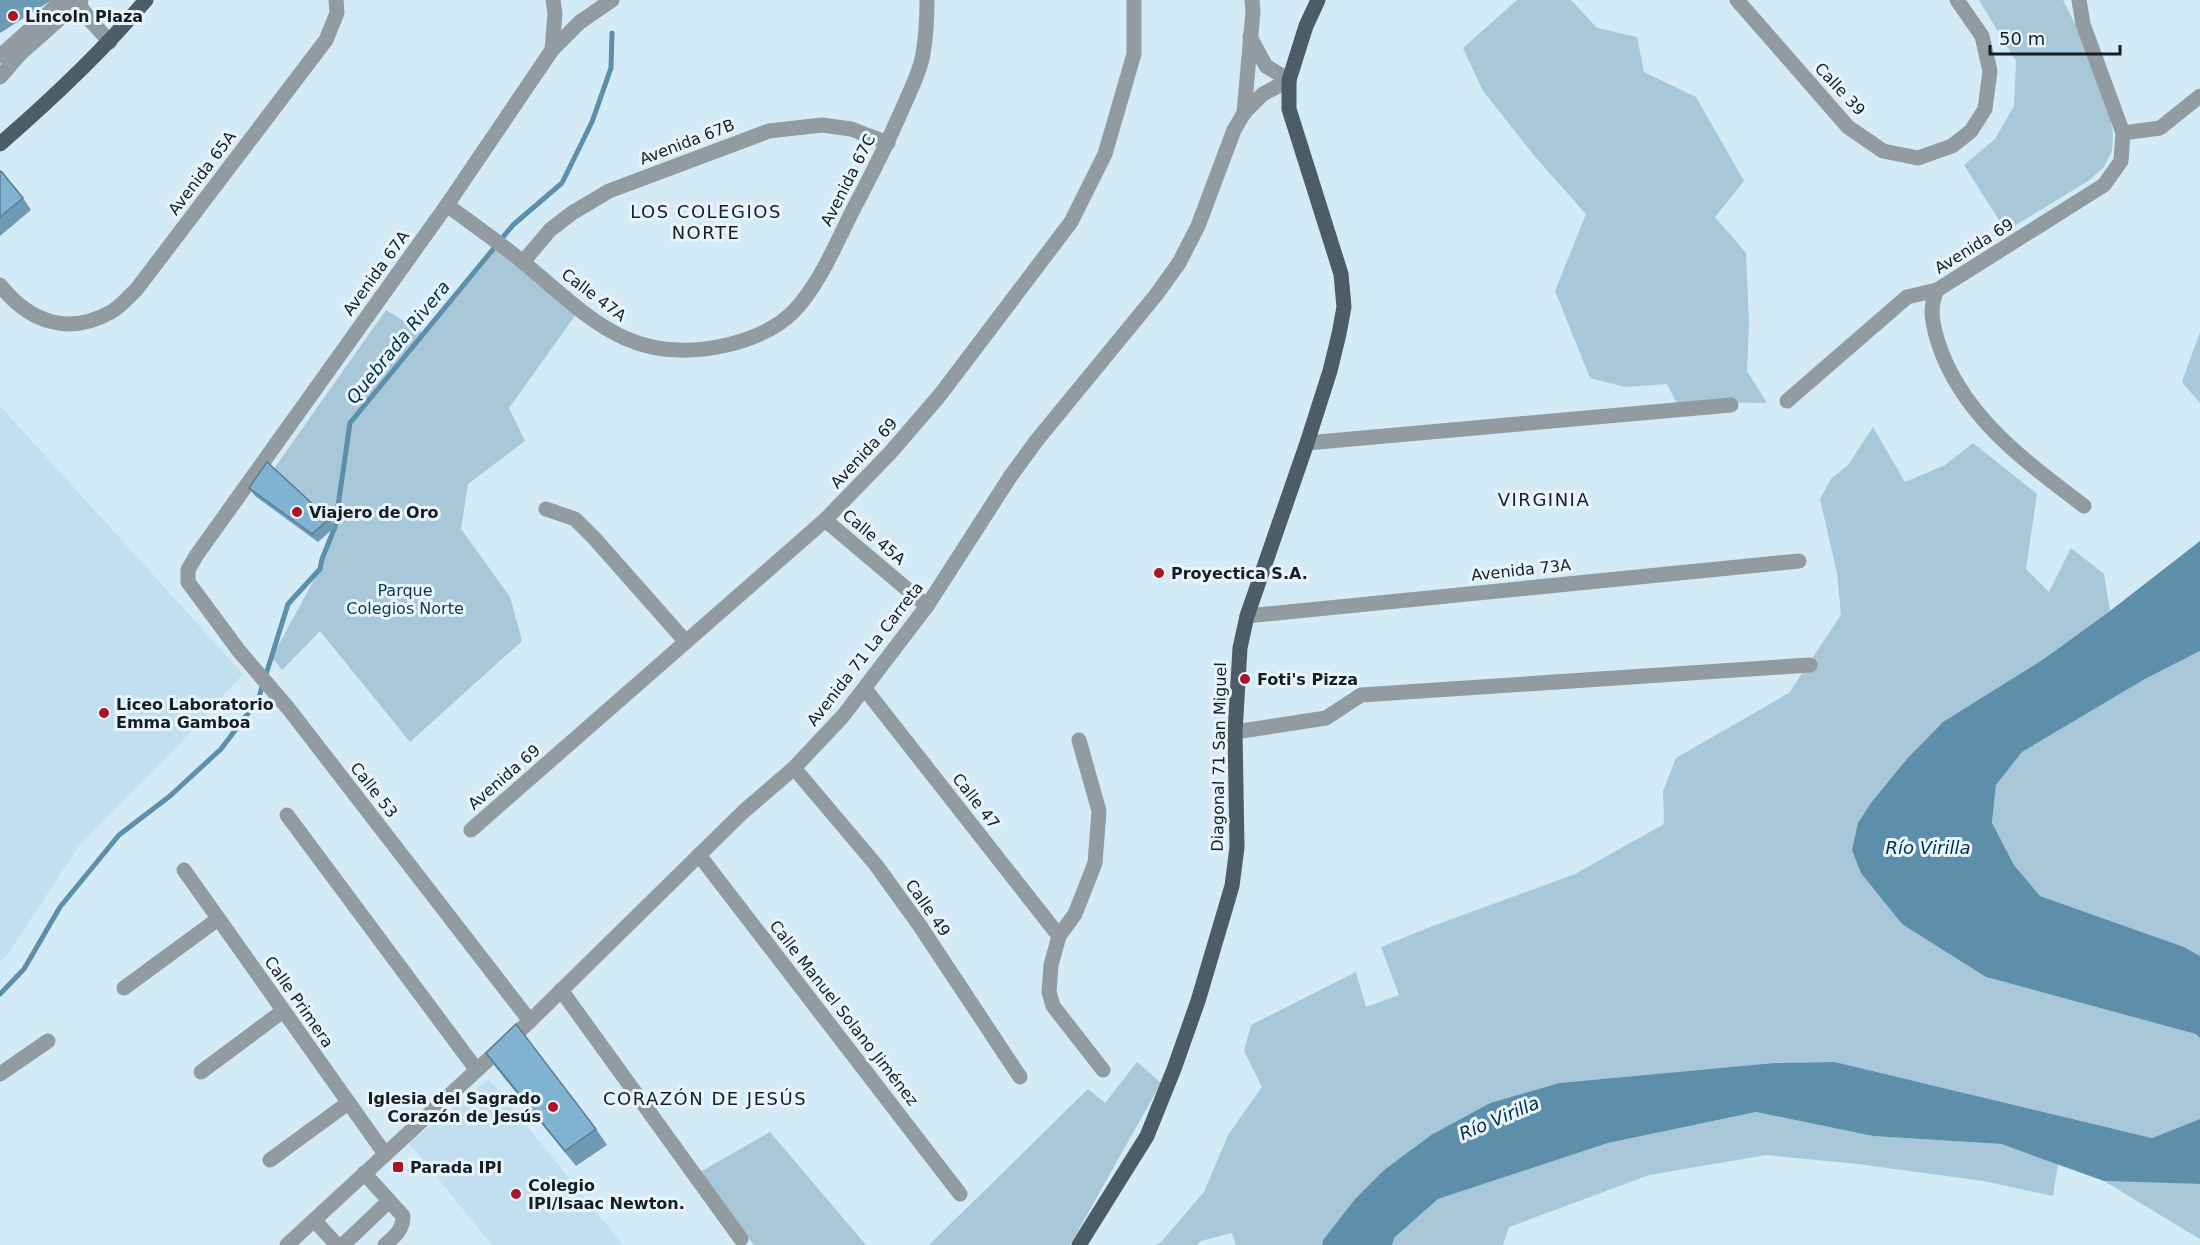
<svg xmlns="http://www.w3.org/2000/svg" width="2200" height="1245" viewBox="0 0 2200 1245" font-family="'DejaVu Sans',sans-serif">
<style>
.built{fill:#c2dff0}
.green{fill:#a8c7d9}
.water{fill:#5d8fab}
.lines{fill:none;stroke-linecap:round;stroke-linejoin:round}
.stream{stroke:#5d8fab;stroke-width:5}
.minor{stroke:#929ba0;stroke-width:15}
.major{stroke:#4d5d67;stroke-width:15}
.wall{fill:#6e9ab4}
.building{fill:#80b3d1;stroke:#5a7d92;stroke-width:1.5}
.poi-dot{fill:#aa1423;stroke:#e8f5fe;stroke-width:2}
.labels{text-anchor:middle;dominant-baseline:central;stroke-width:6;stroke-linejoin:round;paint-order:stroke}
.poi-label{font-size:16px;font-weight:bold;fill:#161e22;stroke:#e8f5fe;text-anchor:start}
.street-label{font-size:16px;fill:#161e22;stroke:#e8f5fe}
.park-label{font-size:16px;fill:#0d394e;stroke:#e8f5fe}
.neighbourhood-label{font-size:18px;letter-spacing:1.5px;fill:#161e22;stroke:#e8f5fe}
.water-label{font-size:18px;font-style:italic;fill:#022f44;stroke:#e8f5fe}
</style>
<rect width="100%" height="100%" fill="#d3eaf7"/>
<g class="built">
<polygon points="0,406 243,674 171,753 78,847 9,952 0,962"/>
<polygon points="489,1079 623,1245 492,1245 409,1143"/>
</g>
<g class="green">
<polygon points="1517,0 1571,0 1597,28 1637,37 1644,72 1696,97 1744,181 1715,217 1746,253 1749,323 1747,371 1767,403 1676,402 1667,384 1625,387 1590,378 1555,291 1586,214 1537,159 1483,91 1463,48"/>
<polygon points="1979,0 2063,0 2088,50 2110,116 2113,134 2112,151 2104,167 2088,181 2006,231 1964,165 1995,139 2014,106 2016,61"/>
<polygon points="494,245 579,310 509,408 525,441 468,484 461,529 510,597 522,641 410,742 320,631 282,670 272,657 320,569 335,527 273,470 386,310 423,333"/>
<polygon points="2200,332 2200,403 2182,382"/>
<polygon points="1873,427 1905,482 1945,465 1973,443 2037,494 2026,569 2049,592 2071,548 2104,574 2110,611 1906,760 1858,823 1986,977 2197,1034 2200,1038 2200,1119 2152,1138 1835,1062 1774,1063 1559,1083 1490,1103 1431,1135 1384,1170 1355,1199 1323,1240 1322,1245 1236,1245 1232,1233 1201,1241 1197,1245 1156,1245 1161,1242 1204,1192 1228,1135 1262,1087 1244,1051 1251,1025 1356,972 1366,1007 1399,995 1381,947 1430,927 1575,874 1664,824 1663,791 1676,758 1789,693 1841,615 1837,573 1820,499 1831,479 1848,465"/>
<polygon points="2200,651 2200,956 2184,947 2040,896 2014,865 1992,824 1996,785 2022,752 2145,679"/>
<polygon points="1137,1062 1161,1083 1070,1245 929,1245 1088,1089 1105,1103"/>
<polygon points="1756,1112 1873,1136 2001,1144 2058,1164 2053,1196 1983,1181 1858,1164 1766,1155 1649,1175 1509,1227 1503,1245 1392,1245 1394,1238 1438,1199 1608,1143"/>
<polygon points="770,1132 866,1245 754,1245 700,1172"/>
<polygon points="2104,1181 2200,1184 2200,1239"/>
</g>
<g class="water">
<polygon points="2200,541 2200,651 2145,679 2022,752 1996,785 1992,823 2014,865 2040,896 2184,947 2200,956 2200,1038 2196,1034 1986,977 1902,924 1861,873 1852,850 1858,823 1871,803 1906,760 1943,722 2041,661 2110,611"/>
<polygon points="1835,1062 2152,1138 2200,1119 2200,1184 2104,1181 2001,1144 1873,1136 1756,1112 1608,1143 1438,1199 1394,1238 1392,1245 1322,1245 1323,1240 1355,1199 1384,1170 1431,1135 1490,1103 1559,1083 1774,1063"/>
</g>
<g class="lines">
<polyline class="stream" points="0,994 24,969 60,907 119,835 170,796 221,749 258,700 288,604 320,569 322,559 335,527 350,423 513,225 562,183 592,122 611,68 612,33"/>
<g class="minor">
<polyline points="1737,0 1848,127 1883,151 1918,158 1952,146 1971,131 1985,109 1990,71 1982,36 1957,0"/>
<polyline points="78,3 90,20 110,42"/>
<polyline points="1250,37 1266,66 1289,80"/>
<polyline points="552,50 555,13 553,0"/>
<polyline points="0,56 63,0"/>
<polyline points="0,77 19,55 81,0"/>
<polyline points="1244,113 1253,11 1252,0"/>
<polyline points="2123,133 2160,128 2200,96"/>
<path d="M447,205C472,224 499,242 523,262C590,318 631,367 727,345C752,339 777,329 795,310C821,282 837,241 854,208C872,174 889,140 904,105C911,89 920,72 923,54C926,36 927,18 927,0"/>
<polyline points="523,262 550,230 572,213 609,191 769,131 822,125 851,129 888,143"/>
<path d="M0,285C29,322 68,336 111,312C120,307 128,297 136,290L326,40L337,13L336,0"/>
<path d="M1937,290C1929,308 1932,321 1937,339C1960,415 2025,461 2084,506"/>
<polyline points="1787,401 1907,297 1937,290 2104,185 2121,161 2123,133 2083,24 2079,0"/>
<polyline points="1307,443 1731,405"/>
<polyline points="546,509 575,519 595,539 686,642"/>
<polyline points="825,520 927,606"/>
<polyline points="1247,616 1799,561"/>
<polyline points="865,689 1059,936"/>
<polyline points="1235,732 1326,718 1361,695 1810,665"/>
<polyline points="1079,740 1099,811 1095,863 1075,914 1059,936 1051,965 1049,992 1053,1006 1103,1070"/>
<polyline points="794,768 876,865 920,926 1020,1077"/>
<polyline points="287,815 476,1069"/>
<polyline points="471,830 825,520 890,453 940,395 1071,222 1105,154 1134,54 1134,0"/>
<polyline points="699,855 960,1194"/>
<polyline points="184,870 385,1154"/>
<polyline points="124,988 218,919"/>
<polyline points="561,990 741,1239"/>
<polyline points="530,1021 288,708 239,651 188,582 188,570 196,556 447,205 552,50 580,22 612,0"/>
<polyline points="201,1072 283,1011"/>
<polyline points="0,1074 48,1041"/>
<polyline points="270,1160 348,1103"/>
<path d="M364,1173L403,1216C403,1230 395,1236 385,1245"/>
<polyline points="314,1220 337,1245"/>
<polyline points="287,1245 530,1021 743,812 794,768 843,716 927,606 1010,477 1037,440 1156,295 1179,263 1198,226 1234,130 1244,113 1263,94 1289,80"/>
<polyline points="343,1245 389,1201"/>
</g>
<g class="major">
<path d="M0,144C52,99 101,53 146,0"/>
<polyline points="1079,1245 1147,1136 1174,1069 1198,1001 1232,886 1237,847 1235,732 1240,648 1247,616 1307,443 1330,371 1339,334 1344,307 1341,274 1289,109 1289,80 1306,26 1318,0"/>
</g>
</g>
<g class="wall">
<polygon points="0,0 52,0 0,33"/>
<polygon points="0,172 23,198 31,210 0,236"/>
<polygon points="249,488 329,519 335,527 318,542 255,496"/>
<polygon points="486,1053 596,1129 607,1145 576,1166 497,1069"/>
</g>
<g class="building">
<polygon points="1,171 23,198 0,217 0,172"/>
<polygon points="267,462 329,519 312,534 249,488"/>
<polygon points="516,1024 596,1129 565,1151 486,1053"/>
</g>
<g class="poi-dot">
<circle cx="13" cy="16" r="6"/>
<circle cx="297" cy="512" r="6"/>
<circle cx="1159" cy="573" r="6"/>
<circle cx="1245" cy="679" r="6"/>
<circle cx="104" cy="713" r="6"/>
<circle cx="553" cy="1107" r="6"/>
<rect x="392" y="1161" width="12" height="12" rx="3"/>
<circle cx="516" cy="1194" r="6"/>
</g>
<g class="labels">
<g class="poi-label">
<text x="25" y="16">Lincoln Plaza</text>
<text x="309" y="512">Viajero de Oro</text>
<text x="1171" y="573">Proyectica S.A.</text>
<text x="1257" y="679">Foti's Pizza</text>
<text x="116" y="704">Liceo Laboratorio<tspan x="116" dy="18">Emma Gamboa</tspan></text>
<text x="541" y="1098" text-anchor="end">Iglesia del Sagrado<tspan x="541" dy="18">Corazón de Jesús</tspan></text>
<text x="410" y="1167">Parada IPI</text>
<text x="528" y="1185">Colegio<tspan x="528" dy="18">IPI/Isaac Newton.</tspan></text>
</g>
<g class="street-label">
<text transform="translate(1840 89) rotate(47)">Calle 39</text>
<text transform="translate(687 142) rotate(-21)">Avenida 67B</text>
<text transform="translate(202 173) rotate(-53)">Avenida 65A</text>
<text transform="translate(848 180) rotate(-63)">Avenida 67C</text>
<text transform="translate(1974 246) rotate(-32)">Avenida 69</text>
<text transform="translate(376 273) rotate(-54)">Avenida 67A</text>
<text transform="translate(594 295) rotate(37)">Calle 47A</text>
<text transform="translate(864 453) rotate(-47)">Avenida 69</text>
<text transform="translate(874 537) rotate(40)">Calle 45A</text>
<text transform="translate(1521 570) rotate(-6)">Avenida 73A</text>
<text transform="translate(865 654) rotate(-52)">Avenida 71 La Carreta</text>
<text transform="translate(1219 757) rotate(-89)">Diagonal 71 San Miguel</text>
<text transform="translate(504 777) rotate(-41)">Avenida 69</text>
<text transform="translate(374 790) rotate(52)">Calle 53</text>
<text transform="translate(976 801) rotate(52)">Calle 47</text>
<text transform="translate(928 908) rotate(55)">Calle 49</text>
<text transform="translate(299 1002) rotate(55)">Calle Primera</text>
<text transform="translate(844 1013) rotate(52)">Calle Manuel Solano Jiménez</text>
</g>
<g class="park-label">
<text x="405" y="590">Parque<tspan x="405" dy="18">Colegios Norte</tspan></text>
</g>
<g class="neighbourhood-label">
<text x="706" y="211">LOS COLEGIOS<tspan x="706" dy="21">NORTE</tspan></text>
<text x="1544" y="499">VIRGINIA</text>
<text x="705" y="1098">CORAZÓN DE JESÚS</text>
</g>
<g class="water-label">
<text transform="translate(398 342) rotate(-51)">Quebrada Rivera</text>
<text x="1928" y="847">Río Virilla</text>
<text transform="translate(1499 1118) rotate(-23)">Río Virilla</text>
</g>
</g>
<path d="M1990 45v9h130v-9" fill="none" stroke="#161e22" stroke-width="3"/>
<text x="1999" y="45" font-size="18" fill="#161e22" stroke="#e8f5fe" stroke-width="4.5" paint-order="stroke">50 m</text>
</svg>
